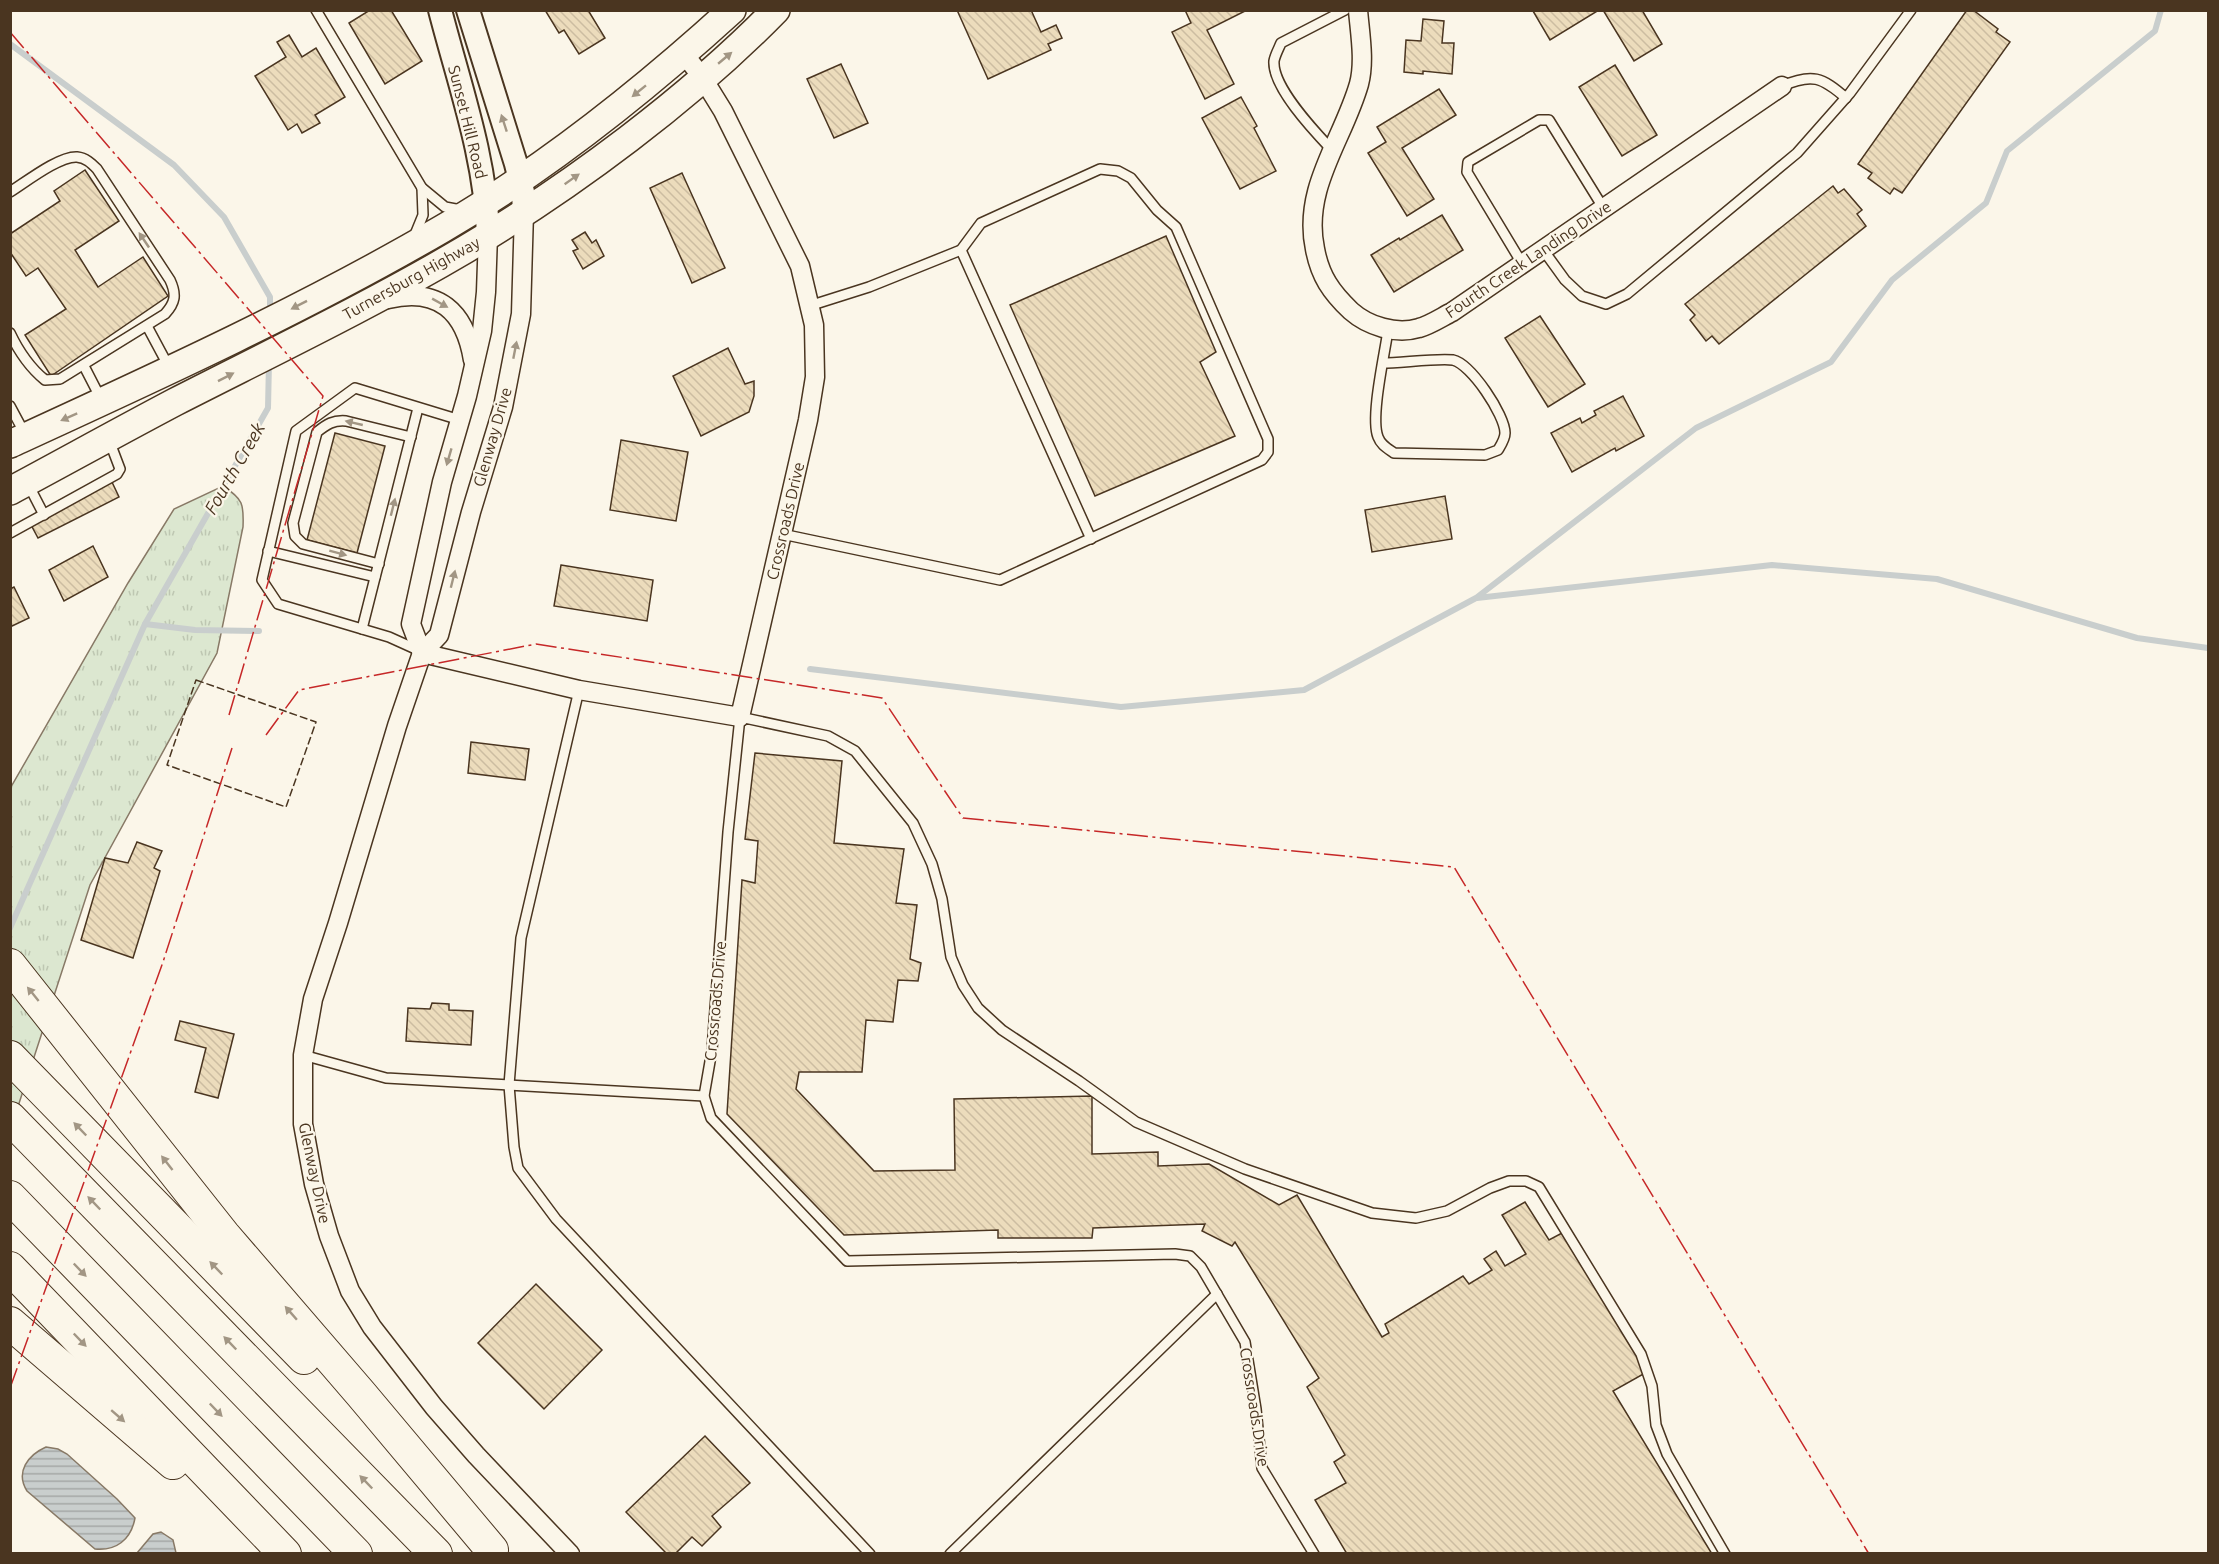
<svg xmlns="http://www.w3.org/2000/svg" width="2219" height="1564" viewBox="0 0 2219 1564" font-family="Ubuntu,sans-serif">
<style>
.park{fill:url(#park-tufts);stroke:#887966;stroke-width:1.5}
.water{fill:url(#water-rules);stroke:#887966;stroke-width:1.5}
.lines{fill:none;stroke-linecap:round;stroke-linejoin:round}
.stream{stroke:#c9cecd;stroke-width:6}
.building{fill:url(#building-back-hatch);stroke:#4a3520;stroke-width:1.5}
.service-casing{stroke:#4a3520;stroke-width:12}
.minor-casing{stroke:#4a3520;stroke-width:21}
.tertiary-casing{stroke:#4a3520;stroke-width:26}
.primary-casing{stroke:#4a3520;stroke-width:30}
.motorway-casing{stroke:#4a3520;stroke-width:34}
.service{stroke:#fbf6e9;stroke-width:9}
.minor{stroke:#fbf6e9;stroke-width:18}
.tertiary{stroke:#fbf6e9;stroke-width:22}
.primary{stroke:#fbf6e9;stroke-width:27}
.motorway{stroke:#fbf6e9;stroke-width:32}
.fence{stroke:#4a3520;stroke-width:1.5;stroke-dasharray:8 3;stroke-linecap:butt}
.power{stroke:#c62828;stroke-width:1.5;stroke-dasharray:21 4.5 3 4.5;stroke-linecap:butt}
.oneway{fill:#a29684}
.labels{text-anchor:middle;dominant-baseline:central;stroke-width:4.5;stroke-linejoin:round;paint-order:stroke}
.street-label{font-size:16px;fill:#4a3520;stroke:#fbf6e9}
.water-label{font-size:18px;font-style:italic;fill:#4a3520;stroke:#fbf6e9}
</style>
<defs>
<pattern id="park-tufts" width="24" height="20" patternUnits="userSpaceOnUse" patternTransform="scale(1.5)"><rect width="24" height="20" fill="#dce7d0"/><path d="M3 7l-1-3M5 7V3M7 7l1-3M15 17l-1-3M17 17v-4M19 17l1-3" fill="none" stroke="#bec7b2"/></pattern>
<pattern id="water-rules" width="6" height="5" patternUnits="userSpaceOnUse" patternTransform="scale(1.5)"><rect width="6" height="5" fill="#c9cecd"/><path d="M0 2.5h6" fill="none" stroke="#a5a8a6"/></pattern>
<pattern id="building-back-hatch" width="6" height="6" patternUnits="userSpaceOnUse" patternTransform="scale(1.5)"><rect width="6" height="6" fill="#ecdcbc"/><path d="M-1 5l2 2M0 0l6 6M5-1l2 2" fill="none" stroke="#ccbda1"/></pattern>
</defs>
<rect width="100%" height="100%" fill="#fbf6e9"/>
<path class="park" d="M223,486C243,499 244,504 243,527L217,653L90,885L11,1128V787L128,583L174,509Z"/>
<g class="water">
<path d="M46,1447L58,1449L67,1454L117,1499L135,1518C131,1540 116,1551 95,1549L27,1491C15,1472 28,1455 46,1447Z"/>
<polygon points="161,1532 173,1540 176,1553 137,1553 153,1534"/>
</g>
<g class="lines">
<g class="stream">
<polyline points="10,44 174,165 224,217 270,297 270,313"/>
<polyline points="1477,598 1772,565 1937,579 2137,638 2208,648"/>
<polyline points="145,624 195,630 259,631"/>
<polyline points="810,669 1121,707 1304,690 1476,598 1696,428 1831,362 1892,280 1986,203 2007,151 2155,31 2161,10"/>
<polyline points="10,928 145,624 268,408 269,362"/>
</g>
</g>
<g class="building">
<polygon points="370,10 391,10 422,61 385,84 349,23"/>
<polygon points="545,10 588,10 605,38 579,54 564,30 559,33"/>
<polygon points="957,10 1031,10 1041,32 1056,25 1062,38 1048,44 1051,50 988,79"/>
<polygon points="1185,10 1247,10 1207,30 1234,84 1205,99 1172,32 1191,23"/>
<polygon points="1535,10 1599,10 1550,40 1533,11"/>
<polygon points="1603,10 1642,10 1662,44 1634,61"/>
<polygon points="1967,10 1973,10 1998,29 1996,32 2010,42 1902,193 1894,188 1890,194 1868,178 1872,173 1858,164"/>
<polygon points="1423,19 1444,21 1442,43 1454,43 1452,74 1423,71 1423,74 1404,72 1406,40 1421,41"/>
<polygon points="289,35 302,57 316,48 345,97 315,115 320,123 302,133 297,124 288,130 255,76 286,57 277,42"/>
<polygon points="841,64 868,123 834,138 807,79"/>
<polygon points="1615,65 1657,135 1622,156 1579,87"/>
<polygon points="1439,89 1456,115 1402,148 1434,199 1407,216 1368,153 1386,142 1377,127"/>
<polygon points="1241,97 1257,126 1254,128 1276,171 1240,189 1202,118"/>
<polygon points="85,170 119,221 75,250 98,287 143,257 168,296 51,376 25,335 66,309 38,268 26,276 10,252 10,234 60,201 54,191"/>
<polygon points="682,173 725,268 692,283 650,188"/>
<polygon points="1833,186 1838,193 1844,189 1862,210 1857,214 1866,226 1719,344 1712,336 1706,341 1690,320 1695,315 1685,304"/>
<polygon points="1442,215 1463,250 1394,292 1371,255 1399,238 1400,240"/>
<polygon points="585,232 592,243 596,240 604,256 583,269 573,251 578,249 572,240"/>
<polygon points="1166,236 1216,352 1200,362 1235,436 1095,496 1010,305"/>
<polygon points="1540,316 1585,384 1548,407 1505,338"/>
<polygon points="728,348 745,384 754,381 754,396 749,412 701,436 673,376"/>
<polygon points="1623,396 1644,436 1616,451 1615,448 1572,472 1551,433 1580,418 1582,423 1596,415 1594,411"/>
<polygon points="335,433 385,446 357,553 307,540"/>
<polygon points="621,440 688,452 676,521 610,510"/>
<polygon points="111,480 119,497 38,538 29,521"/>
<polygon points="1445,496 1452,539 1372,552 1365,510"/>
<polygon points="93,546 108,577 64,601 49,570"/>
<polygon points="561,565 653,580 647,621 554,606"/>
<polygon points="14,587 29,618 10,627 10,589"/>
<polygon points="471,742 529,749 525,780 468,773"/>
<polygon points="755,753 842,761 834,843 904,849 896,903 917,905 910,959 921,963 918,981 898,980 893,1022 866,1020 862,1072 799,1072 796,1089 874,1171 955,1170 954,1099 1092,1096 1092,1154 1158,1152 1158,1166 1209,1164 1279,1205 1297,1195 1382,1337 1389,1333 1385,1324 1463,1276 1469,1284 1492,1270 1484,1259 1496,1251 1505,1266 1526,1254 1502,1215 1525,1202 1549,1240 1562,1233 1647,1372 1613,1391 1712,1554 1347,1554 1315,1500 1346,1483 1334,1462 1345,1455 1307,1387 1319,1378 1235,1242 1232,1246 1202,1231 1205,1224 1093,1228 1092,1238 998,1238 998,1230 844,1235 727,1114 742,880 755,883 758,841 745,839"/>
<polygon points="137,842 162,851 154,868 160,871 133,958 81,940 105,858 128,863"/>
<polygon points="432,1003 449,1004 449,1010 473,1011 471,1045 406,1041 408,1008 430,1009"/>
<polygon points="180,1021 234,1034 218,1098 195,1092 206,1048 175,1040"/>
<polygon points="536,1284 602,1350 544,1409 478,1343"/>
<polygon points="705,1436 750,1483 712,1516 721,1527 702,1546 692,1537 675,1554 667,1554 626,1512"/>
</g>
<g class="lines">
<defs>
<g id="service">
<polyline points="316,10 422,188 445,207 461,210"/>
<path d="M1782,86C1812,73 1822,77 1846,98"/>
<path d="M1332,150C1315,132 1272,87 1274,61C1275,55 1279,48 1281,43L1345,10"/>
<path d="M10,192C26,182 59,156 77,157C86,158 91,163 97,169L170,280C177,295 175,303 165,314L60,379L45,380C29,367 19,352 10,333"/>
<polyline points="414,237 423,215 422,188"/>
<polyline points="961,250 1091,539"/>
<polyline points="1544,251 1565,280 1582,296 1606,304 1627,294 1797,153 1850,93 1911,10"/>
<polyline points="1523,265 1467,172 1468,162 1539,120 1549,120 1604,209"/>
<polyline points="147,326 170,369"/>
<path d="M1383,363C1400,363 1438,358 1453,360C1471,364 1505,415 1505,433C1505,439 1501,445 1498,450L1485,455L1394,453C1387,448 1381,445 1378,437C1370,417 1385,353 1388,330"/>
<polyline points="84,366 101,399"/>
<polyline points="10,406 25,434"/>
<polyline points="28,484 44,515"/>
<polyline points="10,533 117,474 120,469 109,440"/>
<polyline points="782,534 1000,580 1262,460 1268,452 1268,439 1176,227 1157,210 1131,178 1118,171 1100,169 981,223 961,250 869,287 809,306"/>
<polyline points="268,551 375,577"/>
<path d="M379,564L303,544L295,536L293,523L317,432C327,424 333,420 346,421L411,437"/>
<polyline points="362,629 418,408"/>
<polyline points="420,651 389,637 278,604 262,580 296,431 355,388 460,420"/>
<polyline points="579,690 521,938 509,1085 514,1147 518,1168 556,1219 870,1554"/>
<polyline points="303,1055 386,1078 704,1096"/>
<polyline points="950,1554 1217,1294"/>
<polyline points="1314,1554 1262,1468 1256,1409 1245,1342 1201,1267 1190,1256 1175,1254 847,1261 711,1118 704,1096 712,1050 728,832 740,717 828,736 855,751 913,823 932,864 942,899 951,957 963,985 978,1008 1002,1030 1079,1081 1136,1122 1245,1169 1372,1213 1416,1218 1447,1211 1490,1188 1509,1181 1526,1181 1539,1187 1641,1354 1652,1386 1656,1425 1667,1454 1725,1554"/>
</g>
<g id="minor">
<path d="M1358,10C1360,34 1365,61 1359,84C1343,140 1302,188 1315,249C1320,276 1331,292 1351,311C1368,326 1396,335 1419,328C1430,325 1442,317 1452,312L1782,86"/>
<polyline points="524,212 521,314 503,407 471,512 439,635 422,653 397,726 338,923 313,999 303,1055 303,1124 314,1184 329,1236 350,1291 372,1327 434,1407 476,1455 570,1554"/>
<path d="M388,299C438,287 465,311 473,360"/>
<polyline points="422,653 579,690 740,717 808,420 815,377 814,325 800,266 723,111 702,77 684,54"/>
<polyline points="422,653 411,624 442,482 467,396 482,331 486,292 488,235"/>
</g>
<g id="tertiary">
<path d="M440,10C459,84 486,158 488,235"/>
<polyline points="468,10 516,164 523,192 524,212"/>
</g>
<g id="primary">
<path d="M10,444C156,377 303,310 442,229C547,168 642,92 732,10"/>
<path d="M10,491C66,461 120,431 175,402C273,352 371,305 466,249C573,185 689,99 776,10"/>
</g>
<g id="motorway">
<polyline points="10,965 224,1235 361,1394 492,1550"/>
<polyline points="10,1057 304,1358"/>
<polyline points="10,1118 436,1554"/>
<polyline points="10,1197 356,1554"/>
<polyline points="10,1268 285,1554"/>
<polyline points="10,1323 173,1463"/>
</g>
</defs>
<use href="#service" class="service-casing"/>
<use href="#minor" class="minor-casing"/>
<use href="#tertiary" class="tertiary-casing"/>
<use href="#primary" class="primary-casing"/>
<use href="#motorway" class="motorway-casing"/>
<use href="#service" class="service"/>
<use href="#minor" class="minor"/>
<use href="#tertiary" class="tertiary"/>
<use href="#primary" class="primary"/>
<use href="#motorway" class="motorway"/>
<polygon class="fence" points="196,680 316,722 286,807 167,765"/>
<g class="power">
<polyline points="10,32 323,396 229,715"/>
<polyline points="266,735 299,690 536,644 882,698 963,818 1454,867 1869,1554"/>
<polyline points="10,1388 163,962 232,748"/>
</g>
</g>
<defs><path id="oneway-solid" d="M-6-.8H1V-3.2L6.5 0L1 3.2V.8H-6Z" transform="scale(1.5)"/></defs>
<g class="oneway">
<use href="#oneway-solid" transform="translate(725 58) rotate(-40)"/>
<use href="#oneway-solid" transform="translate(639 91) rotate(141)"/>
<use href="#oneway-solid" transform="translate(504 123) rotate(-108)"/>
<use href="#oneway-solid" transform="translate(572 179) rotate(-35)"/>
<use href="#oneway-solid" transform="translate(144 240) rotate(-124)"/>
<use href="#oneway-solid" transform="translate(440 303) rotate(29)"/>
<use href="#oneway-solid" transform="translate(299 305) rotate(153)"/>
<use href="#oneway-solid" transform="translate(515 350) rotate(-79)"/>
<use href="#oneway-solid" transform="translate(226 377) rotate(-27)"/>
<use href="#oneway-solid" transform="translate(69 417) rotate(156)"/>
<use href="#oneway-solid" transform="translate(354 423) rotate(-167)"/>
<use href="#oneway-solid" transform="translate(449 457) rotate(106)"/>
<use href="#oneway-solid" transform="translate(393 507) rotate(-76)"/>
<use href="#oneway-solid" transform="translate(338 553) rotate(15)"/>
<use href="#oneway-solid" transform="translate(453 579) rotate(-76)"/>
<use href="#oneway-solid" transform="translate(33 994) rotate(-129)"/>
<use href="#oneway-solid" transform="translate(80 1129) rotate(-134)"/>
<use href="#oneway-solid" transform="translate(167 1163) rotate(-128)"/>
<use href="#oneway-solid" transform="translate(94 1203) rotate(-134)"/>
<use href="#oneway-solid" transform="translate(216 1268) rotate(-134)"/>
<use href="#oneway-solid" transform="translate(80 1270) rotate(46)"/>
<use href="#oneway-solid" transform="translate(291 1313) rotate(-131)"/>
<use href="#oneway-solid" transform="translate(80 1340) rotate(46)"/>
<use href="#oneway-solid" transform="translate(230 1343) rotate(-134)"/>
<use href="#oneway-solid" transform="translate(216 1410) rotate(46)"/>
<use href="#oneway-solid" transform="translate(118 1416) rotate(41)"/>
<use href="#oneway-solid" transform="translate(366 1482) rotate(-134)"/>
</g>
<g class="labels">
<g class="street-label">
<text transform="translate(468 122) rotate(76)">Sunset Hill Road</text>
<text transform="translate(1528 259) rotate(-34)">Fourth Creek Landing Drive</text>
<text transform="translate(411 278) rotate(-29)">Turnersburg Highway</text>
<text transform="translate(492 437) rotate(-74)">Glenway Drive</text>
<text transform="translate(785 521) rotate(-77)">Crossroads Drive</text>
<text transform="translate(715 1001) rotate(-85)">Crossroads Drive</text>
<text transform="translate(315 1173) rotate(78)">Glenway Drive</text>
<text transform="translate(1255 1407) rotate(81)">Crossroads Drive</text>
</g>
<g class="water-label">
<text transform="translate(234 468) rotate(-60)">Fourth Creek</text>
</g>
</g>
<rect width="2219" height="1564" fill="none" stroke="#4a3520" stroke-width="24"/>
</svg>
